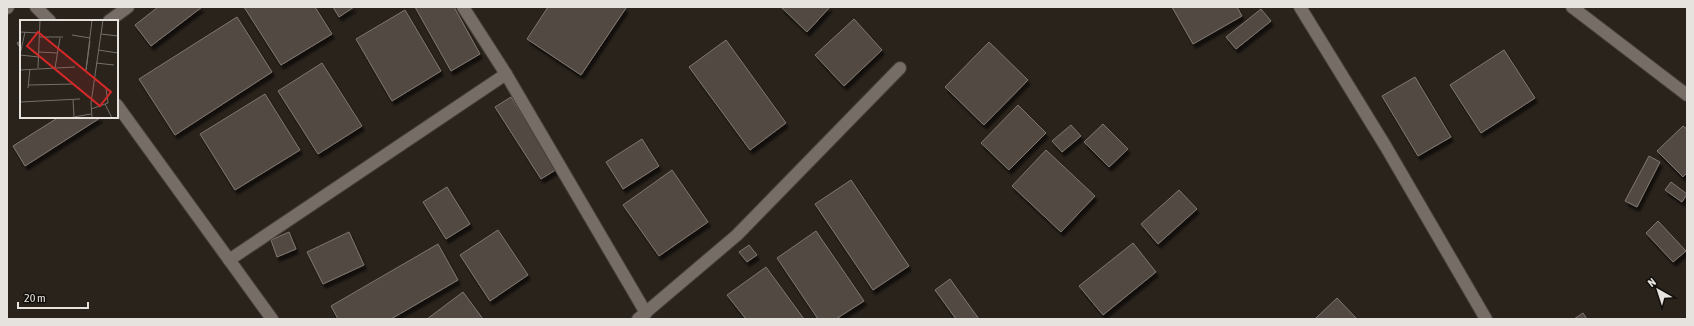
<svg xmlns="http://www.w3.org/2000/svg" width="1694" height="326" viewBox="0 0 1694 326" font-family="'Asap Condensed',sans-serif">
<style>
.building{fill:#514942;stroke:#7f776f;filter:url(#shadow)}
.lines{fill:none;stroke-linecap:round;stroke-linejoin:round}
.street-casing{stroke:#453f3a;stroke-width:14}
.street{stroke:#766e66;stroke-width:12}
.inset-road{fill:none;stroke:#756f69;stroke-width:1}
.view{fill:#d62828;fill-opacity:0.15;stroke:#d62828;stroke-width:2}
.inset-edge{fill:none;stroke:#e6e2dd;stroke-width:2}
</style>
<defs>
<filter id="shadow"><feDropShadow dx="2.5" dy="4.5" stdDeviation="1" flood-color="#0009"/></filter>
</defs>
<rect width="100%" height="100%" fill="#2a231c"/>
<g class="building">
<polygon points="158,7 202,7 151,46 135,25"/>
<polygon points="244,7 315,7 332,34 281,65"/>
<polygon points="333,7 354,7 339,17"/>
<polygon points="415,7 454,7 480,54 451,71"/>
<polygon points="548,7 625,7 626,8 581,75 527,39"/>
<polygon points="781,7 830,7 807,32"/>
<polygon points="1172,7 1237,7 1242,16 1193,44"/>
<polygon points="1261,9 1271,21 1236,49 1226,37"/>
<polygon points="405,10 441,71 392,101 356,39"/>
<polygon points="237,17 272,72 175,135 139,79"/>
<polygon points="854,19 882,50 844,86 815,55"/>
<polygon points="726,40 786,123 750,150 689,67"/>
<polygon points="21,41 21,49 17,43"/>
<polygon points="989,42 1028,80 984,125 945,87"/>
<polygon points="1504,50 1535,98 1481,133 1450,85"/>
<polygon points="322,63 362,126 318,154 278,91"/>
<polygon points="1415,77 1451,137 1418,156 1382,96"/>
<polygon points="265,94 300,150 235,190 200,134"/>
<polygon points="511,97 557,169 541,179 495,107"/>
<polygon points="1018,105 1046,133 1009,170 981,143"/>
<polygon points="59,117 99,117 100,118 25,166 13,146"/>
<polygon points="1103,124 1128,149 1109,167 1084,142"/>
<polygon points="1071,125 1081,136 1062,152 1052,141"/>
<polygon points="1683,126 1687,129 1687,173 1683,177 1657,151"/>
<polygon points="642,139 659,166 623,189 606,162"/>
<polygon points="1046,150 1095,196 1061,232 1012,186"/>
<polygon points="1649,156 1660,162 1637,207 1625,201"/>
<polygon points="672,170 708,222 659,256 623,205"/>
<polygon points="851,180 909,266 873,290 815,204"/>
<polygon points="1671,182 1687,194 1682,202 1665,190"/>
<polygon points="447,187 470,224 446,239 423,202"/>
<polygon points="1179,190 1197,209 1158,244 1141,224"/>
<polygon points="1658,221 1686,251 1673,262 1646,233"/>
<polygon points="498,230 528,275 490,301 460,255"/>
<polygon points="816,231 864,301 836,319 818,319 777,258"/>
<polygon points="289,232 296,249 277,257 271,240"/>
<polygon points="349,232 364,265 323,284 307,252"/>
<polygon points="1133,243 1156,272 1103,315 1079,286"/>
<polygon points="438,244 458,280 391,319 338,319 331,306"/>
<polygon points="749,245 757,255 747,262 739,252"/>
<polygon points="766,267 804,319 746,319 727,295"/>
<polygon points="950,279 979,319 956,319 935,290"/>
<polygon points="463,292 483,319 427,319"/>
<polygon points="1337,298 1357,319 1315,319"/>
<polygon points="1583,313 1587,319 1574,319"/>
</g>
<g class="lines">
<defs>
<g id="street">
<polyline points="36,7 50,21"/>
<polyline points="463,7 506,74 646,313"/>
<polyline points="1300,7 1386,147 1486,319"/>
<polyline points="1572,7 1687,95"/>
<polyline points="7,8 8,7"/>
<polyline points="109,21 128,7"/>
<polyline points="117,105 272,319"/>
<polyline points="229,260 506,74"/>
<polyline points="638,319 737,235 900,68"/>
</g>
</defs>
<use href="#street" class="street-casing"/>
<use href="#street" class="street"/>
</g>
<g transform="translate(20 20)">
<rect width="98" height="98" fill="#2a231c"/>
<path class="inset-road" d="M0,12L19,13M81,14L98,16M52,15L70,18M20,17H43M78,30L98,33M19,32L37,33M0,35L5,12M0,35L19,37M76,43L94,45M18,48L20,0M35,48L40,18M0,50L55,47M66,50L72,0M66,50L70,21M9,65L54,64M8,68L10,49M53,80L54,96M0,82L60,79M85,84L92,98M71,89L88,83L86,68M48,98L71,94M72,98L71,83L83,0"/>
<path class="view" d="M18,12L91,72L80,86L7,26Z"/>
<rect width="98" height="98" class="inset-edge"/>
</g>
<rect width="1694" height="326" fill="none" stroke="#e6e2dd" stroke-width="16"/>
<g transform="translate(1658 290) rotate(321)" stroke="#100d0a" stroke-width="3" paint-order="stroke">
<path d="M0-3L7 15L0 10L-7 15Z" fill="#e6e2dd"/>
<text y="-6" font-size="11" font-weight="bold" text-anchor="middle" fill="#e6e2dd">N</text>
</g>
<path d="M18 302v6h70v-6" fill="none" stroke="#e6e2dd" stroke-width="2"/>
<text x="24" y="302" font-size="12" fill="#e6e2dd" stroke="#100d0a" stroke-width="3" paint-order="stroke">20 m</text>
</svg>
